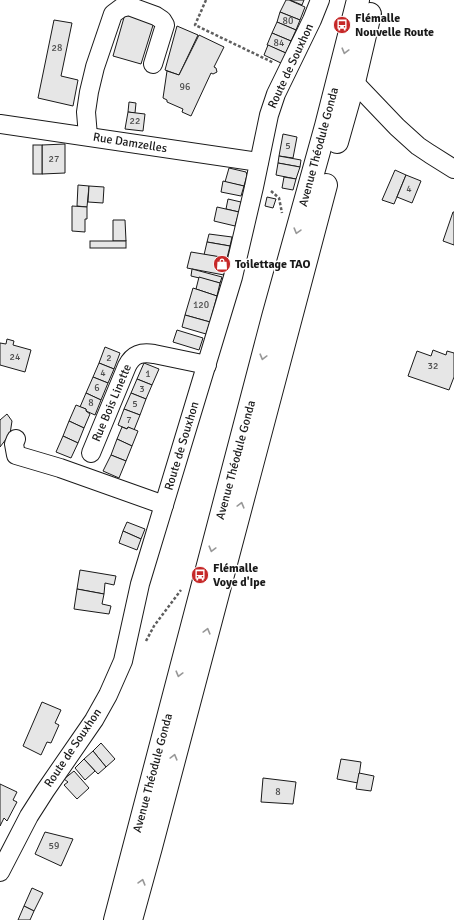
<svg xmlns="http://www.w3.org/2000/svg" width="454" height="920" viewBox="0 0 454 920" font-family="Signika,sans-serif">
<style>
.building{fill:#e6e6e6;stroke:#1a1a1a}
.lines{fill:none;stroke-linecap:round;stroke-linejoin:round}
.minor-casing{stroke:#1a1a1a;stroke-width:20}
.major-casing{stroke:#1a1a1a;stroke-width:24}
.path{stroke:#5f5f5f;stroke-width:2.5;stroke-dasharray:3 2;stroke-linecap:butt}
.minor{stroke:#fff;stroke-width:18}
.major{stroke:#fff;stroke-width:22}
.oneway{stroke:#989898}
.labels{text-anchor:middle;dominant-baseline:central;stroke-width:3;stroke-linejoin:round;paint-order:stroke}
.number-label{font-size:10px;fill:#4d4d4d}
.poi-label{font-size:12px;font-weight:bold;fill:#1a1a1a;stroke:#fff;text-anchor:start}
.street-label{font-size:12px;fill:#1a1a1a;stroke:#fff}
</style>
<rect width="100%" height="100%" fill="#fff"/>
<g class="building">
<polygon points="286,0 289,0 305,7 300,20 280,12"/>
<polygon points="290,0 304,0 302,5"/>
<polygon points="280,12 300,20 296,30 277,22"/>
<polygon points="125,14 154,22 141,64 113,56"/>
<polygon points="54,20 72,23 61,76 78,80 73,106 38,98"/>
<polygon points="277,22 296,30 291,41 272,33"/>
<polygon points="177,26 198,35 179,75 165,70"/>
<polygon points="272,33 291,41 286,53 267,45"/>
<polygon points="199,35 224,47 214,67 216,68 217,72 213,74 211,73 191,116 182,112 183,109 167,102 167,100 163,98 167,71 179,75"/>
<polygon points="268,45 288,54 283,64 264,55"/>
<polygon points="129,102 136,103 135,113 128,112"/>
<polygon points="128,112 145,114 143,131 125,129"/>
<polygon points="283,134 297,137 293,158 279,156"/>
<polygon points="65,144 65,173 42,174 42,145"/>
<rect x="33" y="145" width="9" height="29"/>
<polygon points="279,156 301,160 300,167 278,163"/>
<polygon points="278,163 300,167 296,179 276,175"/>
<polygon points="229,168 246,172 247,175 244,186 225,182"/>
<polygon points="395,170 406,175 394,204 382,200"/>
<polygon points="406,175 421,181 412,203 397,197"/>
<polygon points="284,177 296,179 293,190 282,188"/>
<polygon points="223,181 244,186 241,196 221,192"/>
<polygon points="78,185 89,186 87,207 77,206"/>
<polygon points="89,186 104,187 103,203 88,202"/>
<polygon points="267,197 276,199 273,208 265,206"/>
<polygon points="228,199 241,202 239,212 226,209"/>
<polygon points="72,206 87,207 87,219 85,219 85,232 72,231"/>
<polygon points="217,207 239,212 235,226 214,221"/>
<polygon points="453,212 454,212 454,245 443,241"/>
<polygon points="113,220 125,220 126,241 113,241"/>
<polygon points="209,234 232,237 230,246 207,242"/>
<rect x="90" y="241" width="36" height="7"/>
<polygon points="207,242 230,246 227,258 204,255"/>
<polygon points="191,252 227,258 224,275 187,268"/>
<polygon points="192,269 222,277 220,283 191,276"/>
<polygon points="199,277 220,283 217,296 196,289"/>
<polygon points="193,288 217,296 210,322 185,315"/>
<polygon points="185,315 210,322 206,334 182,327"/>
<polygon points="177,330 203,338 199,350 173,342"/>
<polygon points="7,339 14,341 13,345 31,350 25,372 0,365 0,343 6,344"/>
<polygon points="105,347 120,353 114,369 99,363"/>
<polygon points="433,350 446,355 447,351 454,353 454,377 449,390 408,376 417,351 431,356"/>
<polygon points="99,363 114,369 108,383 93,377"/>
<polygon points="144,363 159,369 152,385 137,379"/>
<polygon points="93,377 108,383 101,400 86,393"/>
<polygon points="137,379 152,385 146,399 131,393"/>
<polygon points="86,393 101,400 95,415 86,411 86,409 80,407"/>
<polygon points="131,393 146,399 140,415 124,409"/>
<polygon points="76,405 86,409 86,411 90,414 84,428 69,421"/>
<polygon points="124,409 140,415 134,430 128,427 127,429 118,425"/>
<polygon points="7,414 12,421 10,434 0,447 0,420"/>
<polygon points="69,421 84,428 78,443 63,436"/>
<polygon points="122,427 127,429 128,427 138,431 132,446 117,439"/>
<polygon points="63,436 78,443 71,458 56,452"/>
<polygon points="117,439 132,446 126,461 111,455"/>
<polygon points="111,455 126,461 119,478 103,471"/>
<polygon points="127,522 145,529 141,539 123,531"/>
<polygon points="123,531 141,539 137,550 119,543"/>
<polygon points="80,570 116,576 114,585 105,583 104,594 77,589"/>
<polygon points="77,589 104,594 102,604 111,606 109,614 74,609"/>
<polygon points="42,702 61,710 55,723 59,725 51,743 47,742 41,755 23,746"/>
<polygon points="101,743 115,759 106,767 93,751"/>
<polygon points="93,751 106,767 98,774 84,759"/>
<polygon points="84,759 95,771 85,780 75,768"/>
<polygon points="341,759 361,762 358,783 337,779"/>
<polygon points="74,771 89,788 77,799 64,785 68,782 64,779"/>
<polygon points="359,773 374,776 371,791 356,789"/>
<polygon points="263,778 296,782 293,804 261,802"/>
<polygon points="0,784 17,792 13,800 17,802 7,821 4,818 0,826"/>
<polygon points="45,832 73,839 61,866 35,854"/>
<polygon points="32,888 43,893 34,911 24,906"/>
<polygon points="24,906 34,911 30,920 18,920"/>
</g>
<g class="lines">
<defs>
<g id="minor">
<polyline points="342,79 354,82 397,127 418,146 430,154 454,169"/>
<polyline points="0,124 259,162"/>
<polyline points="88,136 86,112 89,92 95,67 113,14 121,8 129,6 156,16 162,20 165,25 153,64"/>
<polyline points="16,439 14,444 16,455 60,468 164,505"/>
<path d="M91,453L127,366C133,354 141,352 154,354L207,365"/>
<polyline points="0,872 29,816 45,791 94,720 108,695 123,661 140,584 233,277 254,187 269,115 276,94 312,20 320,0"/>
</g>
<g id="major">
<polyline points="337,142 354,82 370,14"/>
<polyline points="115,920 273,317 326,126 358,0"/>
<polyline points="131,920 151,847 326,185"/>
</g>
</defs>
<use href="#minor" class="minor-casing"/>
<use href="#major" class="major-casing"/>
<g class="path">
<polyline points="206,0 195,25 274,63"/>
<polyline points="271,191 279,198 282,213"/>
<polyline points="146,641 154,626 181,590"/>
</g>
<use href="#minor" class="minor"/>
<use href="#major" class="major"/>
</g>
<defs><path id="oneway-chevron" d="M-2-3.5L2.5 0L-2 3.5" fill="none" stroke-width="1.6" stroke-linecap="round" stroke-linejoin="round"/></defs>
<g class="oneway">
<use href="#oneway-chevron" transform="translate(345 51) rotate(105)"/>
<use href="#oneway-chevron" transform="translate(297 231) rotate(106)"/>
<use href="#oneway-chevron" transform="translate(263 357) rotate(105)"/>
<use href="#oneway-chevron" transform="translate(241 505) rotate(-75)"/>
<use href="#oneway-chevron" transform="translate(212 549) rotate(105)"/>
<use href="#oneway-chevron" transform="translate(207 631) rotate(-75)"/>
<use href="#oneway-chevron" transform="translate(179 674) rotate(105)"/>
<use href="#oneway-chevron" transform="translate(174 757) rotate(-75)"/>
<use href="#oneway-chevron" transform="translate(142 882) rotate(-74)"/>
</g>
<defs>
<symbol id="bus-disc" viewBox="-11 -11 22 22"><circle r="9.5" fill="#c62828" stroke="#fff"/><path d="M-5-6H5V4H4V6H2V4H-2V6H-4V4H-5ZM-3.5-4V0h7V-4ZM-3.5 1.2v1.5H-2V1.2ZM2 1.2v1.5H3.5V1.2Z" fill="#fff"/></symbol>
<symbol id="shop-disc" viewBox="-11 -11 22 22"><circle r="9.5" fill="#c62828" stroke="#fff"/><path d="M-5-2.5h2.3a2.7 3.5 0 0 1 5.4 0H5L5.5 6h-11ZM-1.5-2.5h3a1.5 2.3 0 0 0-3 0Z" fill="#fff"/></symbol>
</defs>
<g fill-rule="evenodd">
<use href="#bus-disc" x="332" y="15" width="20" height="20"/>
<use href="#shop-disc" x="212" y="254" width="20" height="20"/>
<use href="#bus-disc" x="190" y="565" width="20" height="20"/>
</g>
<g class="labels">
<g class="number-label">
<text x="288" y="21">80</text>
<text x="279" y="43">84</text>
<text x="57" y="48">28</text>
<text x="185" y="87">96</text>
<text x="135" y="121">22</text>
<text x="288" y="146">5</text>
<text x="54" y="159">27</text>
<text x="409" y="189">4</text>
<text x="201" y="305">120</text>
<text x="15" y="357">24</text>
<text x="109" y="358">2</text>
<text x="433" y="366">32</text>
<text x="103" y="373">4</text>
<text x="148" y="374">1</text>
<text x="97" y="388">6</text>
<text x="142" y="389">3</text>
<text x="91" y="403">8</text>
<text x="135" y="404">5</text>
<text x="129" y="420">7</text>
<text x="278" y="792">8</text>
<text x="54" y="846">59</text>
</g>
<g class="poi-label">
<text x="355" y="18">Flémalle<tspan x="355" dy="14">Nouvelle Route</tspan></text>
<text x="235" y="264">Toilettage TAO</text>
<text x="213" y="568">Flémalle<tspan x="213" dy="14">Voye d'Ipe</tspan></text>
</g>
<g class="street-label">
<text transform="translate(291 66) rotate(-65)">Route de Souxhon</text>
<text transform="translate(130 143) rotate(9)">Rue Damzelles</text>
<text transform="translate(319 147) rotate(-75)">Avenue Théodule Gonda</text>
<text transform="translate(112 403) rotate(-67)">Rue Bois Linette</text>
<text transform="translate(182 446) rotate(-73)">Route de Souxhon</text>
<text transform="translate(236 460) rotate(-75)">Avenue Théodule Gonda</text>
<text transform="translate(73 748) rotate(-56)">Route de Souxhon</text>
<text transform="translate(153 773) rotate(-75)">Avenue Théodule Gonda</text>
</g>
</g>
</svg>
